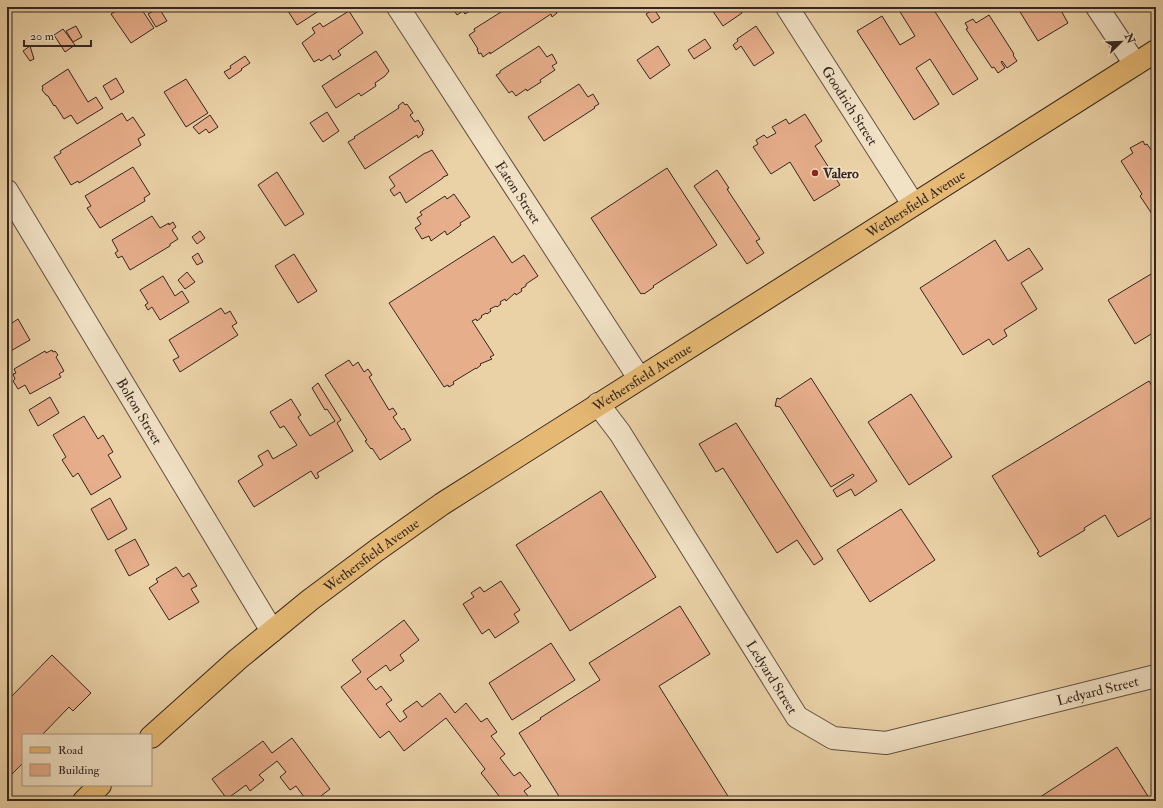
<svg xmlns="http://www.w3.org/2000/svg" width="1163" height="808" viewBox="0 0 1163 808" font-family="'IM FELL Double Pica',serif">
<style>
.building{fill:#e7ae8b;stroke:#342620}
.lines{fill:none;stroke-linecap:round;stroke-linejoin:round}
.minor-casing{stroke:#625142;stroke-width:24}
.major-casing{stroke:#342620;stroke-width:24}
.minor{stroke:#f1e1c5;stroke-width:22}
.major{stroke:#e5b873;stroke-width:22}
.poi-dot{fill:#8f2418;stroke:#f1e1c5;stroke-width:1.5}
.labels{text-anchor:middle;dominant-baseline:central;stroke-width:3.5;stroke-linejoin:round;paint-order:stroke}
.street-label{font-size:14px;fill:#342620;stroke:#f1e1c5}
.poi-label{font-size:14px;font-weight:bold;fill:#342620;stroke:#f1e1c5;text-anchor:start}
</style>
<rect width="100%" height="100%" fill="#ead1a6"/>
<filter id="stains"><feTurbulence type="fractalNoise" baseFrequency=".005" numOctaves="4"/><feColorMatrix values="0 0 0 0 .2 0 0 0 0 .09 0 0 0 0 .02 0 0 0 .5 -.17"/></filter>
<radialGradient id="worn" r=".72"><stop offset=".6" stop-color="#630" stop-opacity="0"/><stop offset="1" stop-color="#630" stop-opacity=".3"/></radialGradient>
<g class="building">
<polygon points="122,7 140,7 154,28 131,43 111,14"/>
<polygon points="278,7 325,7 297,25 286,8 281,12"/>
<polygon points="452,7 476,7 465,14 463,11 457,15"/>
<polygon points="509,7 553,7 557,13 552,17 551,14 490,54 490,52 483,57 481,53 479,54 477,49 478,49 469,35 475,31 474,29"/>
<polygon points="710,7 738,7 742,13 723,26"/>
<polygon points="897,7 932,7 978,79 953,95 930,59 916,68 939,104 914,120 857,31 882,16 900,45 915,36"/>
<polygon points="1017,7 1059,7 1068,23 1038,41"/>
<polygon points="159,8 167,21 156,27 148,14"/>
<polygon points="654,9 660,18 652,23 646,14"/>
<polygon points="349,11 363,33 338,51 341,55 333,60 330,55 321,61 319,59 314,62 302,43 315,33 312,28 320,23 323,27"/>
<polygon points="989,15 1014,54 1013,55 1017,61 1007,68 1002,61 1001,62 1005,68 998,73 994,67 992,68 966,29 968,28 965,23 973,19 976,23"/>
<polygon points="76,26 82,37 73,42 66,31"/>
<polygon points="756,26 774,53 754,66 741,46 736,50 733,45 738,41 737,39"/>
<polygon points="63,29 75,45 65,52 54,35"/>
<polygon points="705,39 711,48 694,59 688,50"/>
<polygon points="30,46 34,59 30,61 23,51"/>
<polygon points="539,46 547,57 552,54 557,63 552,66 555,70 540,80 541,82 527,91 526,89 516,96 512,91 509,93 496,75 500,73 500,71"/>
<polygon points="658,46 670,65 650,79 637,60"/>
<polygon points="376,51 389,71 385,76 375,83 376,86 361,96 359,93 336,108 322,86"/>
<polygon points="245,56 250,63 241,69 242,70 229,79 224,72 231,68 230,66"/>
<polygon points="68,69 88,102 96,97 103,108 77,124 71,115 64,119 55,105 54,106 48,96 46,95 42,90 43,88 42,86"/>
<polygon points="116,78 124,92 111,100 103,86"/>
<polygon points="186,79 208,113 186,127 164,92"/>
<polygon points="579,84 588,97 593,94 599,104 594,107 595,108 544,141 528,117"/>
<polygon points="403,102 405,105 407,104 413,113 410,115 415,122 418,120 424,130 422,132 423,134 418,138 417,135 365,169 348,142 355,138 354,137 399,108 398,106"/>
<polygon points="327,112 339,131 323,142 310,123"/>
<polygon points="122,113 127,121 133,117 145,135 138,139 141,145 79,183 78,181 71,185 54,157 61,153 60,151"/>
<polygon points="805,114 822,141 815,146 840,185 814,201 790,162 771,174 753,147 758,144 756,140 764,135 767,138 776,133 772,127 786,119 789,124"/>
<polygon points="210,115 218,127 209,133 206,129 199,134 193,127"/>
<polygon points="1143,141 1145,145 1147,144 1156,157 1156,220 1140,196 1142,194 1121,161 1133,153 1130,148"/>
<polygon points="432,150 448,175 443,177 443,178 406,203 400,192 394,196 390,190 395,186 389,177 425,153 426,153"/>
<polygon points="133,167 150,194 144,198 145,201 100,228 87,208 91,206 85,196"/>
<polygon points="667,168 717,245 653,286 654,287 644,294 643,293 641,294 591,218"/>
<polygon points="717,170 729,188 727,189 760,239 756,241 764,253 747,264 694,186"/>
<polygon points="277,172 304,214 285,226 258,185"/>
<polygon points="454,194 470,217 460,223 461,225 447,235 445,231 431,241 429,236 422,239 415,228 421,224 417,218 422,215 420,212 445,196 447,199"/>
<polygon points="152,216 160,228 169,223 169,225 173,222 176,227 172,230 178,239 170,244 170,246 130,270 122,256 118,258 115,253 118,251 112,240"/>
<polygon points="200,231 205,238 197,244 192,237"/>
<polygon points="494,236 512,263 524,255 538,276 526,284 526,286 521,289 522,291 516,295 515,293 506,301 505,299 500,302 501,304 497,307 496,306 490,309 491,311 487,314 486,313 481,316 482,317 477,321 476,319 472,321 494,355 490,357 492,359 480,364 481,365 476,369 476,368 453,382 454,384 449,387 448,385 444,387 389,303"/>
<polygon points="995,240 1008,261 1029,248 1043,269 1021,283 1037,309 1004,330 1007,336 993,345 989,339 963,355 920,288"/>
<polygon points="198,253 203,262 197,265 192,257"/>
<polygon points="294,254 317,291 298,303 275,266"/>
<polygon points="1156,271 1156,331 1135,344 1108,300"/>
<polygon points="187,272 195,282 185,289 178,280"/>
<polygon points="163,276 175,296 182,291 189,302 160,320 152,307 148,310 145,305 148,303 140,290"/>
<polygon points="221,308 225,314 230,311 237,323 232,326 238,335 180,372 173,360 179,357 169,340"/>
<polygon points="7,314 12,323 18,319 30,340 7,353"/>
<polygon points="52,350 53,352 55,351 58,355 56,357 64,371 59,374 61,377 30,394 25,385 18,389 13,381 15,379 13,374 16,373 14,369 45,351 46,353"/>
<polygon points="349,360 353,366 358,362 364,372 368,369 372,375 369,377 389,410 393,408 397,414 393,417 402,430 404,428 411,440 380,460 372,448 371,449 365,441 367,440 325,375"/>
<polygon points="811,378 877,481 855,496 851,489 837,497 833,490 854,476 853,474 831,487 780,407 775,406 777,398 780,399 781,398"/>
<polygon points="1149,381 1156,393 1156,515 1118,537 1105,515 1084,528 1085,530 1040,557 1037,553 1039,552 992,476"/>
<polygon points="318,383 341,420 337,423 353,451 317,473 319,477 316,479 311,471 254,507 238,481 263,465 258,456 268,450 273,459 297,445 284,426 280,428 270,412 291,399 301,415 298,417 310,436 335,421 327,409 325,410 312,388"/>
<polygon points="911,394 952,457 909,485 868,422"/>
<polygon points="50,397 59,413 38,426 29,410"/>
<polygon points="84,416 98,439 103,435 113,452 108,455 121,477 91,495 78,473 73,477 62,460 66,457 53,435"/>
<polygon points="736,423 823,559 814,565 797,540 777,553 723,468 716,472 699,444"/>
<polygon points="601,491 656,577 570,631 516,545"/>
<polygon points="110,498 127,529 108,540 91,509"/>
<polygon points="901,509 935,560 870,602 837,550"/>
<polygon points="135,539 149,565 129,576 115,550"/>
<polygon points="176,567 183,577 189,573 197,586 191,589 199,602 169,620 149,588 158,582 156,579"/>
<polygon points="501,581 520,610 514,614 519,622 495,638 489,629 482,634 463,604 474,597 471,593 480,587 484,592"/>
<polygon points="680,606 710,654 659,686 731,801 562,801 519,733 541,719 540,718 600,680 589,663"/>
<polygon points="404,620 419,640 400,655 404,661 390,671 386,665 367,679 376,690 381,686 392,700 386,704 400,722 407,717 403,711 417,701 422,707 440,693 455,713 466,703 481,722 487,718 497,732 491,736 505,754 500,758 514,776 520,772 531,786 524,791 532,801 503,801 481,773 485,769 446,718 404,751 389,731 380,738 341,687 361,672 352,660"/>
<polygon points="551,643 575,680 512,720 489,683"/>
<polygon points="52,655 91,693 73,711 69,707 42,735 23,735 23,763 9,777 7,775 7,701"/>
<polygon points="292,738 330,789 321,796 325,801 307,801 296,786 290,790 280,777 286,772 277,761 259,775 264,780 250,791 246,785 227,799 212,779 263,741 272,753"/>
<polygon points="1117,747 1151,801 1034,801"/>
</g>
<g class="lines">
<defs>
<g id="minor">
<path id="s1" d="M398,7L639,378"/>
<path id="s2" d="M787,7L913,204"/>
<polyline points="1097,7 1135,64"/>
<path id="s3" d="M7,191L272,631"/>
<path id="s4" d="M598,404L620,433L797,717L833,738L886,743L1156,676"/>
</g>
<g id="major">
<path id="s5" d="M151,737L238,659L310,600L377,550L442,504L1156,51"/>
<polyline points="84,801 100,785"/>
</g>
</defs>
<use href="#minor" class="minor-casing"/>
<use href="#major" class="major-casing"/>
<use href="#minor" class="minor"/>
<use href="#major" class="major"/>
</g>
<circle class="poi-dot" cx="815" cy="173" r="4"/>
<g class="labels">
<g class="street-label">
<text stroke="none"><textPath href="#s2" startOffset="117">Goodrich Street</textPath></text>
<text stroke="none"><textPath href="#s1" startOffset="221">Eaton Street</textPath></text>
<text stroke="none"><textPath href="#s5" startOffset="934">Wethersfield Avenue</textPath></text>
<text stroke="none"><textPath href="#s5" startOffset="610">Wethersfield Avenue</textPath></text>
<text stroke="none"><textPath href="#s3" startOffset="257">Bolton Street</textPath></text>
<text stroke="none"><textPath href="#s5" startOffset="286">Wethersfield Avenue</textPath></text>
<text stroke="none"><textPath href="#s4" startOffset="324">Ledyard Street</textPath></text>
<text stroke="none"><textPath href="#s4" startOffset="684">Ledyard Street</textPath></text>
</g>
<g class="poi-label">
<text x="823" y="173">Valero</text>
</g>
</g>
<rect width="1163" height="808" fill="none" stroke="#ead1a6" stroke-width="24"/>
<rect x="8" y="8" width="1147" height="792" fill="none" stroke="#342620" stroke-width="2"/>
<rect x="12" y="12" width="1139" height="784" fill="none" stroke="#342620"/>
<rect x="22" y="734" width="130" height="52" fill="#f1e1c5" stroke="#a59683"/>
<rect x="30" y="747" width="20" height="6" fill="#e5b873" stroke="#a59683"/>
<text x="58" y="754" font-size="12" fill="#342620">Road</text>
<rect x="30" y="764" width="20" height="12" fill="#e7ae8b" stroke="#a59683"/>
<text x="58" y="774" font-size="12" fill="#342620">Building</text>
<g transform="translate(1121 42) rotate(67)" stroke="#f1e1c5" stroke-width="3" paint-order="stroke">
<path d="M0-3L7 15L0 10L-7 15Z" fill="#342620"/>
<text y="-6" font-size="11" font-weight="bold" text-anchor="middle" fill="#342620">N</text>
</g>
<path d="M24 40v6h67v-6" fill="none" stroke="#342620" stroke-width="2"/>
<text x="30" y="40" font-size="12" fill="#342620" stroke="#f1e1c5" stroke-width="3" paint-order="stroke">20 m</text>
<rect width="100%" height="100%" filter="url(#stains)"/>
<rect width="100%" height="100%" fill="url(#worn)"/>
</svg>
